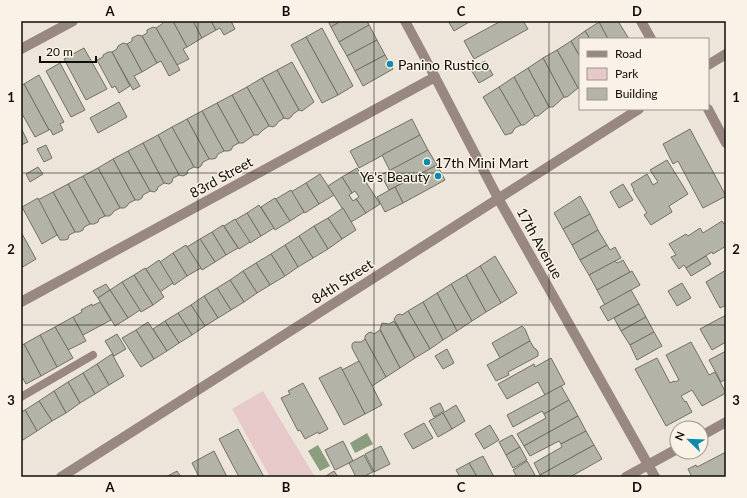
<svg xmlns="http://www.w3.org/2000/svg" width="747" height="498" viewBox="0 0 747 498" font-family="Lato,sans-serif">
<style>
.green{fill:#e7c9ca}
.water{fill:#8a9d7e}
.building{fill:#b4b3a7;stroke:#717065}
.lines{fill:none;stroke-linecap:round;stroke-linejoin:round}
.service{stroke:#998881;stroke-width:8}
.minor{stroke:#998881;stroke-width:10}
.grid{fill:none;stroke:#0f0d09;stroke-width:1;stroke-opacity:0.55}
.poi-dot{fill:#098cac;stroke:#faf2e7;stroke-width:1.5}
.labels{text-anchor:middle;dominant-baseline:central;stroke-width:3;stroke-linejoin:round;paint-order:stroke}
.poi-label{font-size:14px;fill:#0f0d09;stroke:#faf2e7;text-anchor:start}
.street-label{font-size:14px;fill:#0f0d09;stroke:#faf2e7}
.neatline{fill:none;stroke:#0f0d09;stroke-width:1.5}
.grid-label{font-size:13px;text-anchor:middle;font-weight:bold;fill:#0f0d09}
</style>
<rect width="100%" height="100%" fill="#ede5da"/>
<polygon class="green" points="263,391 315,477 270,477 232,409"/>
<g class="water">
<polygon points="367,433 373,444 355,453 350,443"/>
<polygon points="318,445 330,466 320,471 308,451"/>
</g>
<g class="building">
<polygon points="164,21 173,21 187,47 183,49 189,59 177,65 156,28 162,24"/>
<polygon points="173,21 193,21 202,38 187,47"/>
<polygon points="193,21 211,21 216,30 202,38"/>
<polygon points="211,21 231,21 235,29 224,35 220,28 216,30"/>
<polygon points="328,21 341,21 331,27"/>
<polygon points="341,21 367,21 369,25 339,42 331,27"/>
<polygon points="448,21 471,21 454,31"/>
<polygon points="501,21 523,21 528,29 474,59 464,41"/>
<polygon points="601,21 618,21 629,39 608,39 599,22"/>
<polygon points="599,22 608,39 590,39 585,31"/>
<polygon points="369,25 377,40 347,56 339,42"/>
<polygon points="153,27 156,28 180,70 169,76 161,61 157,63 142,36 147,33 147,30"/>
<polygon points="322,28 353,86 338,95 306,37"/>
<polygon points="585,31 590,39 580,39 580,57 571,41"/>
<polygon points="138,35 142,36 157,63 142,72 127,44 132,41 132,38"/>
<polygon points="306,37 338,95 322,103 291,45"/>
<polygon points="377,40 385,55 355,71 347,56"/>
<polygon points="571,41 580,57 580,88 578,88 557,50"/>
<polygon points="123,43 127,44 142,72 134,76 140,86 133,90 112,52 117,49 118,46"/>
<polygon points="84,48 107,89 86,100 64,59"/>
<polygon points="557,50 578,88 567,97 564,97 543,58"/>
<polygon points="108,52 112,52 130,86 119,93 115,86 112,88 97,60 103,57 103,55"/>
<polygon points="385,55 393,69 363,86 355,71"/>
<polygon points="543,58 564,97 553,107 549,107 528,68"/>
<polygon points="485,61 493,75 479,83 470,68"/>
<polygon points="292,62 314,102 302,111 299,110 277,70"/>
<polygon points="60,63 85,110 71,117 46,71"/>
<polygon points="528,68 549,107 538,116 535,116 514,77"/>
<polygon points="277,70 299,110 293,114 291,117 288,119 284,118 262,78"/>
<polygon points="39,75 64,122 60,124 63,130 53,135 50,129 49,130 24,84"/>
<polygon points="514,77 535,116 524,125 521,125 499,87"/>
<polygon points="262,78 284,118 278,122 276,125 273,127 269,126 247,87"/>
<polygon points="24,84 49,130 35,137 21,112 21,85"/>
<polygon points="247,87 269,126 263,130 258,135 254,135 232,95"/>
<polygon points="499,87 521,125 515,128 512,133 505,135 483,97"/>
<polygon points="232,95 254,135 243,143 239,143 217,103"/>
<polygon points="119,102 127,117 98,133 90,118"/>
<polygon points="217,103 239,143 233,146 231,150 228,151 224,151 202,111"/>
<polygon points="202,111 224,151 218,154 216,158 213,159 209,159 187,119"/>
<polygon points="187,119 209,159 203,162 201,166 198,168 194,167 172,127"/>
<polygon points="412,119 420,135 359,168 350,151"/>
<polygon points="172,127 194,167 188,170 187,174 183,176 179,175 158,135"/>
<polygon points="21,128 28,142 21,145"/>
<polygon points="690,129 726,196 703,208 678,161 673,164 663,144"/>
<polygon points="158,135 179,175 173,178 172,182 169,184 164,183 143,143"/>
<polygon points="420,135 428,150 390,171 382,155"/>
<polygon points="143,143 164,183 158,187 157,190 154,192 150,191 128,151"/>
<polygon points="46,145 52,158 44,162 37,149"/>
<polygon points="428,150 437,165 389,190 381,175"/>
<polygon points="128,151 150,191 143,195 142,198 139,200 135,200 113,159"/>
<polygon points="113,159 135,200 129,203 127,206 124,208 120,208 98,168"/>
<polygon points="667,160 688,194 669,206 672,212 651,225 644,215 647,213 633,190 634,190 631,184 647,174 653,185 658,182 650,170"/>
<polygon points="437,165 445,180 403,203 395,187"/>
<polygon points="38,167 43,174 30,182 26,174"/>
<polygon points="98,168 120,208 114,211 112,214 109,216 105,216 83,176"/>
<polygon points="357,168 380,204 366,213 356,199 359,197 355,191 352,193 342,177"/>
<polygon points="320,174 334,195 319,204 306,183"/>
<polygon points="83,176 105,216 99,219 98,222 94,224 90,224 68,184"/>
<polygon points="342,177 352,193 349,195 353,201 356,199 366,213 351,222 328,186"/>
<polygon points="306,183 319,204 305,213 291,192"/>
<polygon points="68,184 90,224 84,227 83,230 79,232 75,232 53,192"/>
<polygon points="623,184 633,200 619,208 610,192"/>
<polygon points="395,187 403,203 385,212 377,197"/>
<polygon points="291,190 304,212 290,221 276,199"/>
<polygon points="53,192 75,232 69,235 68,239 65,240 60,240 38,200"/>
<polygon points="580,196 590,214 563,229 554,213"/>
<polygon points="38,198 57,235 42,244 22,207"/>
<polygon points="275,198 290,221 275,230 261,207"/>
<polygon points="259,205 274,228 261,236 247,213"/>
<polygon points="343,208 356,230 342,239 328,218"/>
<polygon points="247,213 261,236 250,243 235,220"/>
<polygon points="590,214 598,230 572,245 563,229"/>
<polygon points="328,218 342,239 328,249 314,226"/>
<polygon points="235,219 250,242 239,249 224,226"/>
<polygon points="722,221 724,224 726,223 726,246 713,254 712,252 686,268 684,265 679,269 671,257 676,255 669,244 686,234 688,236 700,228 703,233"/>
<polygon points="223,225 238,248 226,255 212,232"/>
<polygon points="314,226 328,249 313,258 299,236"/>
<polygon points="598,230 607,245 580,260 572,245"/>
<polygon points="21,232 36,259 21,268"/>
<polygon points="212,232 226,255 215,262 200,239"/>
<polygon points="299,236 313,258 298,267 285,245"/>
<polygon points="200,239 215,262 202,270 187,247"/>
<polygon points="186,245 201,268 187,276 173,253"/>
<polygon points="285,245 298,267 285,276 271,254"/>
<polygon points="607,245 610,250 615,247 621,258 589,275 580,260"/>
<polygon points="173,253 187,276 174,285 160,262"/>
<polygon points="271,254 285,276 270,285 256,263"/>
<polygon points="495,256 517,293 501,303 480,266"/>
<polygon points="706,256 711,264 691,276 686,268"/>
<polygon points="159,260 173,283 160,292 146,269"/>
<polygon points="623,260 630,272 597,290 589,275 615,261 617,263"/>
<polygon points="256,263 270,285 257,293 243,271"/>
<polygon points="480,266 501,303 486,312 466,275"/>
<polygon points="145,268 164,297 153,305 134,275"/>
<polygon points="726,270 726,305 720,308 706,282"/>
<polygon points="243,271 257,293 244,302 230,280"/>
<polygon points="632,271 640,285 605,305 597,290"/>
<polygon points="134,275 153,305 141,312 122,282"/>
<polygon points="466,275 486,312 472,321 451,284"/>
<polygon points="230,280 244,302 231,310 217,288"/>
<polygon points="122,282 140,310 128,318 110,290"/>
<polygon points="682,283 691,298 677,306 668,291"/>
<polygon points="106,284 110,290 98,298 93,291"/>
<polygon points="451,284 472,321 457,331 437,293"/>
<polygon points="217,288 231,310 218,318 204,296"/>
<polygon points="110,290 128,318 115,326 98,298"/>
<polygon points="631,290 639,304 608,321 600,307"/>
<polygon points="437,293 457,331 443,340 423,302"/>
<polygon points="204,296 218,318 205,326 191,305"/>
<polygon points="100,302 111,320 83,335 73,317 82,312 81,310 92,304 92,306"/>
<polygon points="423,302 443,340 430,349 408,311"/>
<polygon points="639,304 646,317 621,331 614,318"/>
<polygon points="191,305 205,326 192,335 178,313"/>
<polygon points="408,311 430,349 415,358 394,319 397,315 400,314 402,315"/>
<polygon points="178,313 192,335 179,343 165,321"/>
<polygon points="726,315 726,342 712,350 700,329"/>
<polygon points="73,317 86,341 68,350 55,327"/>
<polygon points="646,317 654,332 630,345 621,331"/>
<polygon points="165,321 179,343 167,351 153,329"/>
<polygon points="394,321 415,358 400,368 380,329 382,323 389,324"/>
<polygon points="148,322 167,351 154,359 136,330"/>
<polygon points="522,326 525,329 530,341 500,358 492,343"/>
<polygon points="55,327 73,358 57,367 40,335"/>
<polygon points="136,330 154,359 141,367 122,338"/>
<polygon points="380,330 400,368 386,377 365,339 365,336 368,333 371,332 374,334"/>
<polygon points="654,332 662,346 637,360 630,345"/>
<polygon points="117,334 126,349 114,356 105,341"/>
<polygon points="40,335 57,367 41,376 24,344"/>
<polygon points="365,339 386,377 372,386 352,348 352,344 354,342 361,342"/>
<polygon points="530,341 534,348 536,349 538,352 538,356 508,372 509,375 496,381 487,365"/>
<polygon points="691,342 709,375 715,372 726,393 702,406 692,390 681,396 685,402 686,401 692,412 666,426 635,369 657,358 670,383 674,381 675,382 679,380 666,355"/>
<polygon points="24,344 41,376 26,384 21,375 21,346"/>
<polygon points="447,349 454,363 443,369 435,356"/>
<polygon points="726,351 726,379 721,382 709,360"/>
<polygon points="112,354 124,376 109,385 97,364"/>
<polygon points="551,358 565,384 545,395 538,382 507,399 498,384 534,364 535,367"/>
<polygon points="359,361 382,405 365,414 342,370"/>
<polygon points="97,364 109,385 95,394 83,373"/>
<polygon points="341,367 365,414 344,425 319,378"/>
<polygon points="83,373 95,394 80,403 68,382"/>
<polygon points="68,382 80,403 66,413 54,391"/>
<polygon points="303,383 328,429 319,434 318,432 305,439 300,430 298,431 281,398 290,394 288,391"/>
<polygon points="561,386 569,400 544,414 542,411 513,427 507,415"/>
<polygon points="54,391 66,413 52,421 39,401"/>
<polygon points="569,400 578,416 524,446 517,434 546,418 544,414"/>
<polygon points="39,401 52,421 37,431 25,410"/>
<polygon points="440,403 444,411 434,417 430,408"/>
<polygon points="456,405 465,421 452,429 443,413"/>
<polygon points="25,410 37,431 23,440 21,437 21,412"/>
<polygon points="443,413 452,429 438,437 429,421"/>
<polygon points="578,416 586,431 561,444 559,441 530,456 524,446"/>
<polygon points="424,423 433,438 413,449 404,434"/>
<polygon points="490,425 499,440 484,449 475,434"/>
<polygon points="238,429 264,477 239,477 219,439"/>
<polygon points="586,431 594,445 540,475 534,463 562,447 561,444"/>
<polygon points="512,435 520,447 506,455 499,442"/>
<polygon points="343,441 353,461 335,470 325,450"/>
<polygon points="594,445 602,459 570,477 541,477 540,475"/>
<polygon points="381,446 390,464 374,472 365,454"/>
<polygon points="520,447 527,460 513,468 506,455"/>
<polygon points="214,451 227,477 199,477 192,463"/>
<polygon points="726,452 726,477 692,477 688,469 696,465 697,467"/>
<polygon points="364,455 373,472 363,477 356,477 349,463"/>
<polygon points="483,456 494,477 477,477 469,463"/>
<polygon points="527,461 535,475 531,477 517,477 513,470"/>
<polygon points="469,463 477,477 460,477 456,470"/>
<polygon points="177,471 181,477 166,477"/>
<polygon points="334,471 338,477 326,477 326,476"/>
</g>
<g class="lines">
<polyline class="service" points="21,397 93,355"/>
<g class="minor">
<polyline points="405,21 435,77 498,198 655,477"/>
<polyline points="641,21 651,39"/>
<polyline points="21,49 73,21"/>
<polyline points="708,65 726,54"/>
<polyline points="708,109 726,143"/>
<polyline points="21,302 435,77"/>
<polyline points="701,436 726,422"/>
<polyline points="61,477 639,109"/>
<polyline points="626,477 677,449"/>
</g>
</g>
<path class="grid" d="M198,21V477M374,21V477M549,21V477M21,173H726M21,325H726"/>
<g class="poi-dot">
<circle cx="390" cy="64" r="4"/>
<circle cx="427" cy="162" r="4"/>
<circle cx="438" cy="176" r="4"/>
</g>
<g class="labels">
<g class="poi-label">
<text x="398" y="64">Panino Rustico</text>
<text x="435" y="162">17th Mini Mart</text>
<text x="430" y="176" text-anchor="end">Ye's Beauty</text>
</g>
<g class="street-label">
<text transform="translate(221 177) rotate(-29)">83rd Street</text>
<text transform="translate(540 243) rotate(61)">17th Avenue</text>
<text transform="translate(342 281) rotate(-33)">84th Street</text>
</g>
</g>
<rect width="747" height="498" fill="none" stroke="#faf2e7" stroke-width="44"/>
<rect x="579" y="38" width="130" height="72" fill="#faf2e7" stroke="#9c968e"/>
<rect x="587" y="51" width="20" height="6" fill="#998881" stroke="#9c968e"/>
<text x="615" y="58" font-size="12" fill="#0f0d09">Road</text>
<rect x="587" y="68" width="20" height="12" fill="#e7c9ca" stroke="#9c968e"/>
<text x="615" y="78" font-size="12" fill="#0f0d09">Park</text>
<rect x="587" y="88" width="20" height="12" fill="#b4b3a7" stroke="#9c968e"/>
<text x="615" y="98" font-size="12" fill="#0f0d09">Building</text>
<g transform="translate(689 440) rotate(293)"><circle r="19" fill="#faf2e7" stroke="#9c968e"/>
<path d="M0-3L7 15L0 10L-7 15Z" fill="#098cac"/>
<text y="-6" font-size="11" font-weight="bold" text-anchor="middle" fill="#0f0d09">N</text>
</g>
<path d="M40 56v6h56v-6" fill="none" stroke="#0f0d09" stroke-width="2"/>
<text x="46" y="56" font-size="12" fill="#0f0d09" stroke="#faf2e7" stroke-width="3" paint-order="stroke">20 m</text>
<rect x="22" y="22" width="703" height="454" class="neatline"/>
<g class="grid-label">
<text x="110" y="16">A</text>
<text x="286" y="16">B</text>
<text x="461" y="16">C</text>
<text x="637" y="16">D</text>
<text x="11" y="102">1</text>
<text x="736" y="102">1</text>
<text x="11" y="254">2</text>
<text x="736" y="254">2</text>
<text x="11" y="405">3</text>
<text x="736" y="405">3</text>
<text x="110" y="492">A</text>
<text x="286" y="492">B</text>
<text x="461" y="492">C</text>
<text x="637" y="492">D</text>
</g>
</svg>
